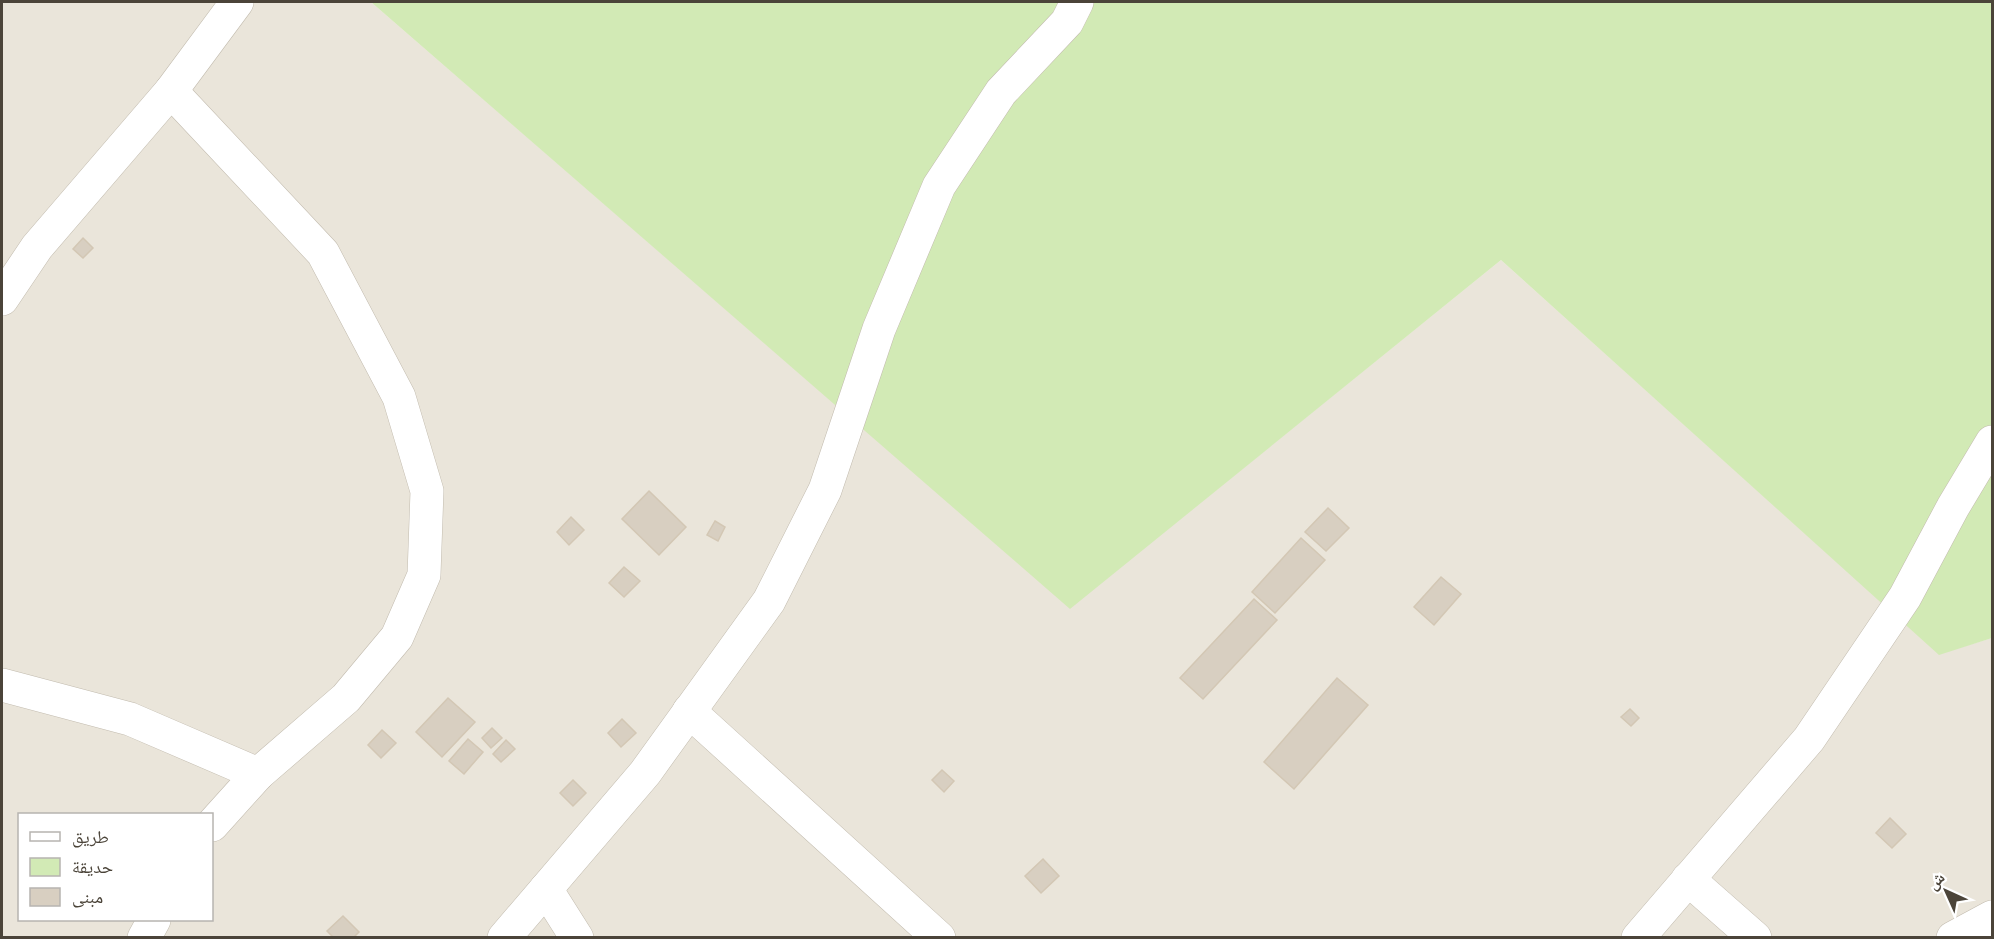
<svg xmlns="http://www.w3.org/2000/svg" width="1994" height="939" viewBox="0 0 1994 939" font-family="'IBM Plex Sans','Noto Naskh Arabic',sans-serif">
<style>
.residential{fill:#eae5da;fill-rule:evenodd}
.green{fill:#d2eab5}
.building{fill:#d8cfc1;stroke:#d3c7b4;stroke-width:1.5}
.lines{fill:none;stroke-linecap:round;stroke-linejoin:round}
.minor-casing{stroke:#c2bbae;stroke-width:34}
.minor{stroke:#fff;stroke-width:33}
</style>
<rect width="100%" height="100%" fill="#f6f3ec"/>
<path class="residential" d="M2,2H371L1070,608L1501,260L1939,654L1992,638V937L2,938ZM20,814H212V920H20Z"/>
<polygon class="green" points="371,2 1992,2 1992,638 1939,655 1501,260 1070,609"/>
<g class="building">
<polygon points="83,238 93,248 83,258 73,249"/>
<polygon points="649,491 686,527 659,555 622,519"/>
<polygon points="1328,508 1349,528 1326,551 1305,532"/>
<polygon points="571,517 584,530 569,545 557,532"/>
<polygon points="715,521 725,527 718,541 707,535"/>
<polygon points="1301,538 1325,560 1275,613 1252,592"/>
<polygon points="624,567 640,581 624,597 609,583"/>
<polygon points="1441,577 1461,594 1434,625 1414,607"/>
<polygon points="1254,599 1277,620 1203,699 1180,678"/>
<polygon points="1337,678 1368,705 1294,789 1264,762"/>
<polygon points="448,698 475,722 442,757 416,732"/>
<polygon points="1630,709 1639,718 1631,726 1621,717"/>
<polygon points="622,719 636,733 621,747 608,733"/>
<polygon points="492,728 502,738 491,748 482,738"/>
<polygon points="382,730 396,743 381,758 368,745"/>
<polygon points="468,739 483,752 464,774 449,761"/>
<polygon points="506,740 515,749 501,762 493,754"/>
<polygon points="942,770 954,781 944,792 932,780"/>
<polygon points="573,780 586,793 573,806 560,793"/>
<polygon points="1890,818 1906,834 1892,848 1876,833"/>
<polygon points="1043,859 1059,876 1041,893 1025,876"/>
<polygon points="343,916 359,932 353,938 334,938 327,931"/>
</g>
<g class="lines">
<defs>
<g id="minor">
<polyline points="171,91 323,253 399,397 427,491 424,575 397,637 346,698 258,774 212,825"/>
<polyline points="2,299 37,247 171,91 237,2"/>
<polyline points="2,685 130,719 258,774"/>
<polyline points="689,711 939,938"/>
<polyline points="1688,879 1755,938"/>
<polyline points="546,889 577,938"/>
<polyline points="144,938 154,920"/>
<polyline points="504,938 645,773 769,601 825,490 879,329 939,186 1001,92 1067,22 1077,2"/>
<polyline points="1638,938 1809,739 1905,597 1953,507 1992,442"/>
<polyline points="1953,938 1992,917"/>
</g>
</defs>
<use href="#minor" class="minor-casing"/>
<use href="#minor" class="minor"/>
</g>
<rect width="1994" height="939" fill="none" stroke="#4b4439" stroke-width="6"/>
<rect x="18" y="813" width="195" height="108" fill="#ffffff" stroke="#b7b4b0" stroke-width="1.5"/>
<rect x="30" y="832" width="30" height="9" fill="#ffffff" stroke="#b7b4b0" stroke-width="1.5"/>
<text x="72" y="843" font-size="18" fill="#4b4439">طريق</text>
<rect x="30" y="858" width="30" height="18" fill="#d2eab5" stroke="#b7b4b0" stroke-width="1.5"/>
<text x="72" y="873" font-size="18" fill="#4b4439">حديقة</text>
<rect x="30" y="888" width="30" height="18" fill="#d8cfc1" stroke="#b7b4b0" stroke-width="1.5"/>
<text x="72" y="903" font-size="18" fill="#4b4439">مبنى</text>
<g transform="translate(1946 891) rotate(315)" stroke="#ffffff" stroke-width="4.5" paint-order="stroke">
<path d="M0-4.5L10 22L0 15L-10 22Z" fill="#4b4439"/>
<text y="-9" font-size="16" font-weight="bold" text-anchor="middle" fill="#4b4439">ش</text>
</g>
</svg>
